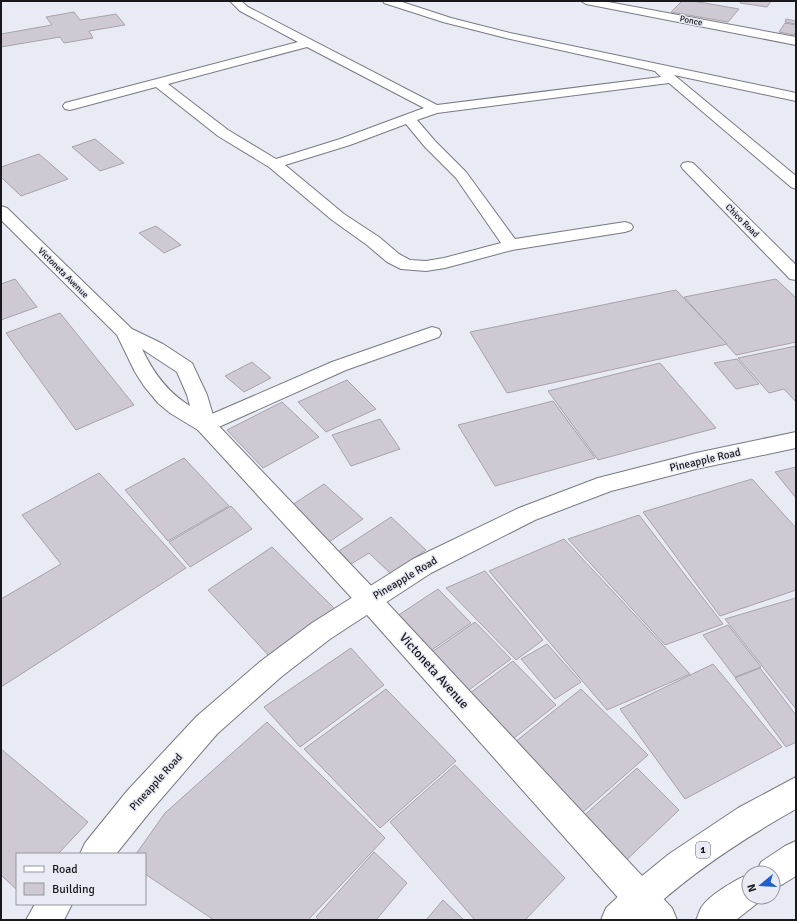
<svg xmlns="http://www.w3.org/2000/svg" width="797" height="921" viewBox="0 0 797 921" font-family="Signika,sans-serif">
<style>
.building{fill:#cfc9d3;stroke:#a7a2ac}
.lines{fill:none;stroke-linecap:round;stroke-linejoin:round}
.street-casing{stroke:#787983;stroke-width:2}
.secondary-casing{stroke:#787983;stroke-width:2}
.highway-casing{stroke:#787983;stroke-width:2}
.street{fill:#fff;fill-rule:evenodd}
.secondary{fill:#fff;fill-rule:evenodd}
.highway{fill:#fff;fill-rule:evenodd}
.labels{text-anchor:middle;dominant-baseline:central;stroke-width:3;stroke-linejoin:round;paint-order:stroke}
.far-street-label{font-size:9px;fill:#19191d;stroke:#e8eaf4}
.shield{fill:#e8eaf4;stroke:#57585e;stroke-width:1}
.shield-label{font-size:10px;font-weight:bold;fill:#19191d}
.street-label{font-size:11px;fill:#19191d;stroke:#e8eaf4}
.near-street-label{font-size:13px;fill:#19191d;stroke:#e8eaf4}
</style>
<rect width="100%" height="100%" fill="#e8eaf4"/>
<g class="building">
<polygon points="682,1 693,1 739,9 728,22 671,12"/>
<polygon points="742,1 771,1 767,7 740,3"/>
<polygon points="74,12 80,20 116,14 125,25 89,31 93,38 64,43 60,37 1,47 1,34 52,25 46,17"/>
<polygon points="786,19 796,21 796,24 785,22"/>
<polygon points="785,23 796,25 795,35 779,32"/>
<polygon points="95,139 124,163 100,171 72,147"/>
<polygon points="39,154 68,179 21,196 1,177 1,167"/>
<polygon points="156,226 181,245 164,253 139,233"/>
<polygon points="15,279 37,307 1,320 1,284"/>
<polygon points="776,279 796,298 796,342 736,355 684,297"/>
<polygon points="676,290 727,344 507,393 470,332"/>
<polygon points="60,313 134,405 76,430 6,333"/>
<polygon points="796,346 796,402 784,389 769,393 738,358"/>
<polygon points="737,359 759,384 736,389 714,363"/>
<polygon points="252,362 271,378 244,392 225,376"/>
<polygon points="660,363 716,428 598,460 548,391"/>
<polygon points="347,380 376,409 326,432 298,402"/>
<polygon points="553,401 595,458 495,486 458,425"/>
<polygon points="282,402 319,437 263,468 227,430"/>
<polygon points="380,419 400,449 351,466 332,435"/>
<polygon points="184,458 229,506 168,541 125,490"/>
<polygon points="796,467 796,498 775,472"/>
<polygon points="99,473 186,568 1,687 1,599 61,564 22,515"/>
<polygon points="752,479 796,528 796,590 720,616 643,512"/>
<polygon points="324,484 363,519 326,544 289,507"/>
<polygon points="231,506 252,529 190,567 169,542"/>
<polygon points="639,515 723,624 665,645 568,539"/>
<polygon points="391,517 426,550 391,574 369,553 351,564 339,551"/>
<polygon points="564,539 690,674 607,710 489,571"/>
<polygon points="272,547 335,609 270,657 208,590"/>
<polygon points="485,571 543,640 516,660 446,588"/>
<polygon points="438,589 471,623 417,660 385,624"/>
<polygon points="796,598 796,709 725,619"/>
<polygon points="475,622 511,659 454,701 419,661"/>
<polygon points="728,625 761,667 735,677 703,635"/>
<polygon points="547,644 581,682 555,699 521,659"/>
<polygon points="351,648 384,685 300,747 264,707"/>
<polygon points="513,661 556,705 500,749 458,702"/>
<polygon points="713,664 782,747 685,799 620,709"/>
<polygon points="760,668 796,715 796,742 786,747 735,678"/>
<polygon points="386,689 456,761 380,828 304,749"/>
<polygon points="581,689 648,755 575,819 510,746"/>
<polygon points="267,722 385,838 308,920 214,920 145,874 145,854 136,854 165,813"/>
<polygon points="1,749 88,822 58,854 17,854 17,890 1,875"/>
<polygon points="455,765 565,878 525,920 475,920 390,822"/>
<polygon points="637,768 679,810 620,866 578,821"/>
<polygon points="374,852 407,883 376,920 319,920 316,917"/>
<polygon points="443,900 464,920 426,920"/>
</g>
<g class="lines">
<defs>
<g id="street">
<path d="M230,1H241L248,7L437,105L661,77L655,71L506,38L443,22L384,3L383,1H399L451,18L510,33L796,93V101L674,75L796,176V189L791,187L669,83L437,113L417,120L435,141L466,172L515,239L625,222L631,224L633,227L631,230L625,232L512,250L445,268L426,271L401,269L387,262L367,245L332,220L269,167L218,136L156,87L70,110L65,109L63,106L65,103L298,42L240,11ZM307,47L424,108L340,139L276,159L228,130L168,84ZM406,124L425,147L456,178L501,243L444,258L426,261L410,260L399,254L379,237L344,214L285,165L350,145Z"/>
<polygon points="581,1 603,1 796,37 796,45 586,4"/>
<polygon points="688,162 693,163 796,265 796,280 790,279 683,169 681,166 683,163"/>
<polygon points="432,327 439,329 441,333 439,337 346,370 212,430 205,432 198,430 194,425 198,420 332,362"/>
<polygon points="796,432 796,448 696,469 611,491 535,520 431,573 330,639 281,677 217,734 149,813 116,854 80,854 85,843 127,791 197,716 261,661 312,623 413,559 519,508 598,478 696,453"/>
<polygon points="35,904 72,904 64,920 26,920"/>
</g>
<path id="secondary" d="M1,206L7,208L132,329L163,344L192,363L207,395L215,422L378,593L672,908L677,920H638L360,607L198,430L170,413L158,403L144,386L135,372L117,335L1,220ZM142,349L177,372L187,395L190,406C167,392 153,372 142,349Z"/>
<g id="highway">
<path d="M796,777V809C741,840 687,875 641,920H601L606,908L626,889L669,854L738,808Z"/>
<polygon points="796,841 796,876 783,884 773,889 773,873 756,873 761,862 785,846"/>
<path d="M749,874V897H762L760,901L736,920H696C698,916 699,912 701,908C709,895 735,880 749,874Z"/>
</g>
</defs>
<use href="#street" class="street-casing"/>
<use href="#secondary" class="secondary-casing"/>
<use href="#highway" class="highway-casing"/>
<use href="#street" class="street"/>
<use href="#secondary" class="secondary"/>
<use href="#highway" class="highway"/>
</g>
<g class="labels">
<g class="far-street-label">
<text transform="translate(691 21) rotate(11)">Ponce</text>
<text transform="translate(742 221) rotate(45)">Chico Road</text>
<text transform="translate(63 273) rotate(45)">Victoneta Avenue</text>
</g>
<rect class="shield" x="696" y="842" width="14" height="16" rx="3"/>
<g class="shield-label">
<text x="703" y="850">1</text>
</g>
<g class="street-label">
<text transform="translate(705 460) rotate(-13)">Pineapple Road</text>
<text transform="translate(405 578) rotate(-31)">Pineapple Road</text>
<text transform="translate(156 782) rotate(-48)">Pineapple Road</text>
</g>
<g class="near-street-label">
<text transform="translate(434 671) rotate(48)">Victoneta Avenue</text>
</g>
</g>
<rect width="797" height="921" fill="none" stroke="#19191d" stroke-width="4"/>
<rect x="16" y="853" width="130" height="52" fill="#e8eaf4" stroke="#95969e"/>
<rect x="24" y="866" width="20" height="6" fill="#ffffff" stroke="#95969e"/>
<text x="52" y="873" font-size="12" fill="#19191d">Road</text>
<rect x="24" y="883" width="20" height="12" fill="#cfc9d3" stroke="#95969e"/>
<text x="52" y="893" font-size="12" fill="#19191d">Building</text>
<g transform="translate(761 885) rotate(252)"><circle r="19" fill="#e8eaf4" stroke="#95969e"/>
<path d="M0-3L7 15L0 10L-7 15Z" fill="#205eca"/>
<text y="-6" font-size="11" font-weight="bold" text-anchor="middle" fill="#19191d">N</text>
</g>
</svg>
